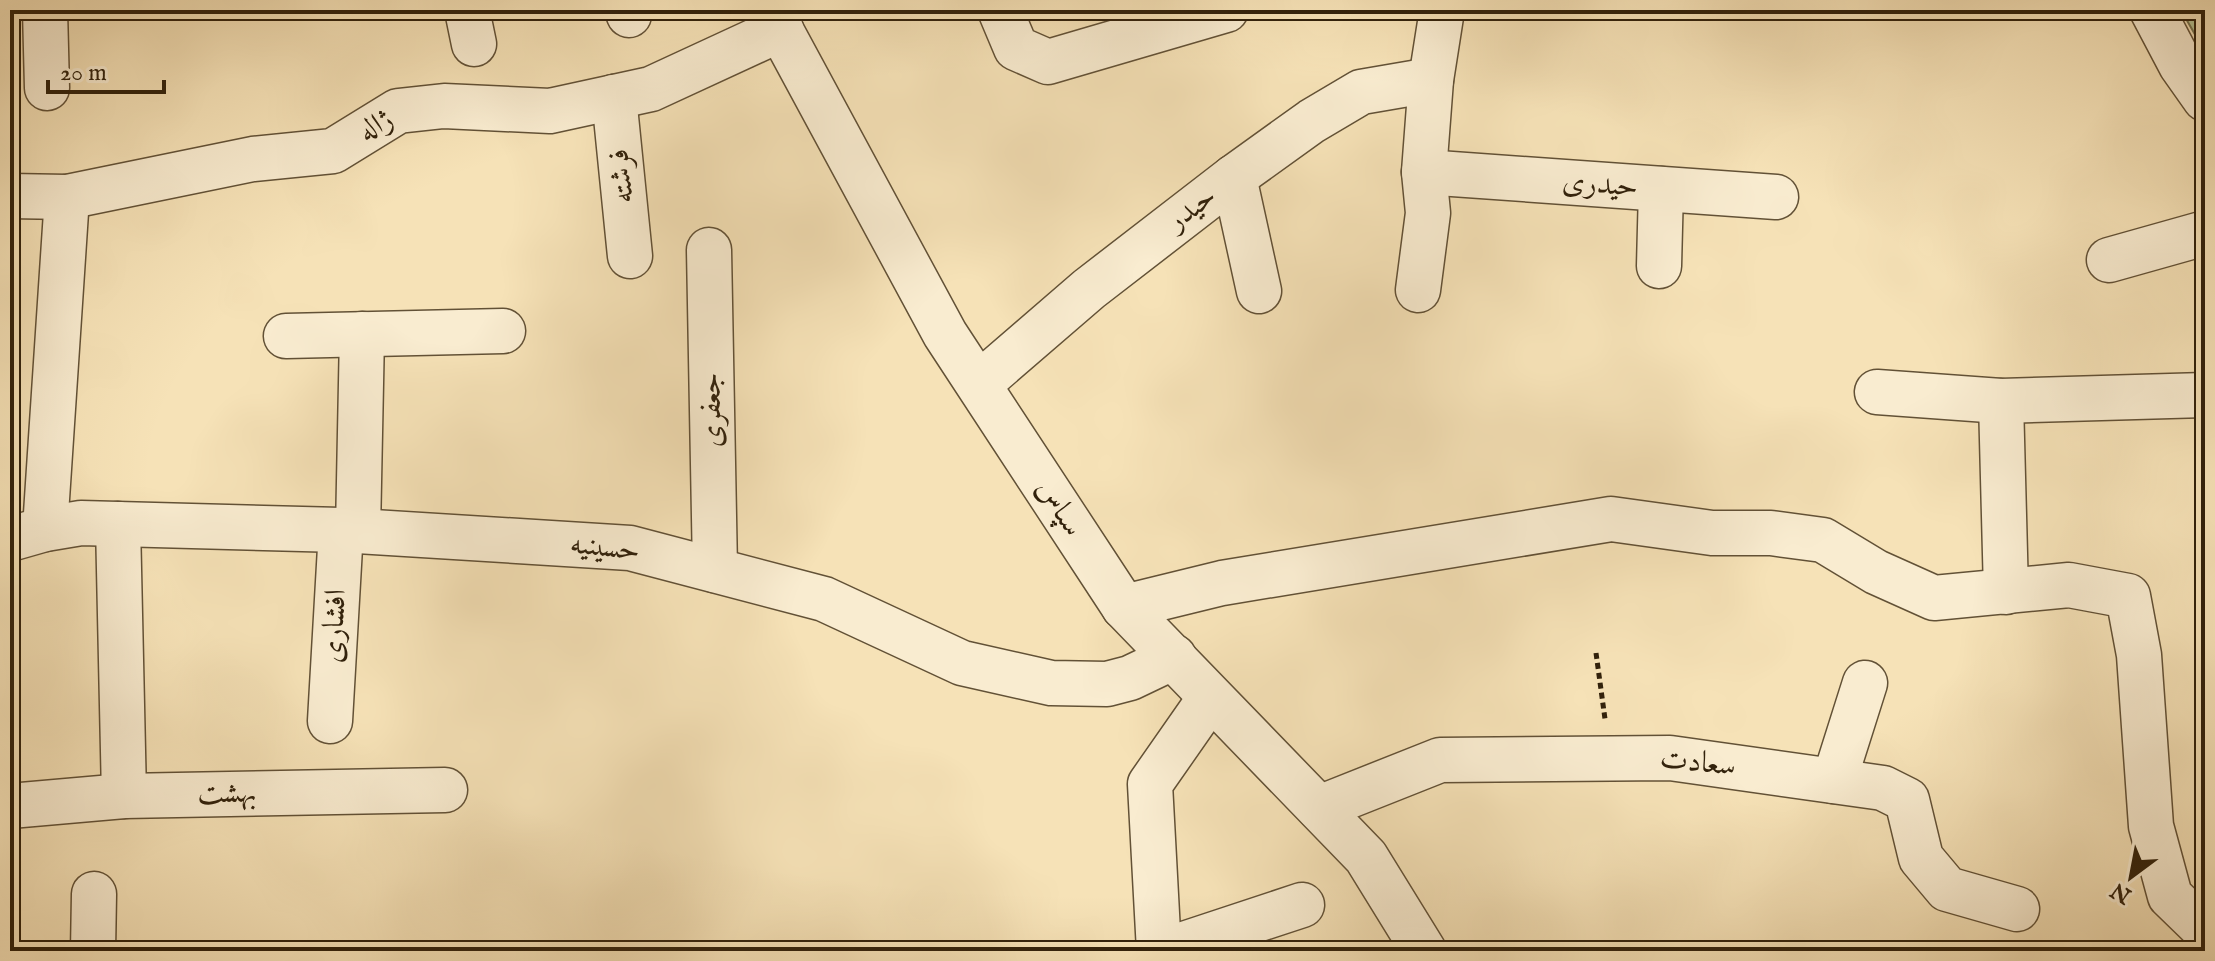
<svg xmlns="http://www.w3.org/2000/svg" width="2215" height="961" viewBox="0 0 2215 961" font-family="'IM FELL English',Amiri,serif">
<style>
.green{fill:#b6c493;stroke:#74724f;stroke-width:2}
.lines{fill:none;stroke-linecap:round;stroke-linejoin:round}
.minor-casing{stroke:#625136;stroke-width:47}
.tertiary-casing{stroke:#625136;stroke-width:47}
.path{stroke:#31210b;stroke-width:5;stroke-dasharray:6 4;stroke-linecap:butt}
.minor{stroke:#f9ecd0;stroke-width:44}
.tertiary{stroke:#f9ecd0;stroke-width:44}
.labels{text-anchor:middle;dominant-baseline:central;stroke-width:6;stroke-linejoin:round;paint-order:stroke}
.street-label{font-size:30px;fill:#31210b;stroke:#f9ecd0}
</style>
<rect width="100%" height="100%" fill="#f6e2b7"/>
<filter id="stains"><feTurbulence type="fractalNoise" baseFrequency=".0025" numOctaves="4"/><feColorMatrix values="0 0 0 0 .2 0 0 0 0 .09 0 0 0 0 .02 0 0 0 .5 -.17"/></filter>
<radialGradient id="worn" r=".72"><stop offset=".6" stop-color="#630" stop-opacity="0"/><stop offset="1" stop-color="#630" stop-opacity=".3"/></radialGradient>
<polygon class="green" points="2181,10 2205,10 2205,52"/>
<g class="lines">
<defs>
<g id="minor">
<polyline points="45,10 47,88"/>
<polyline points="467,10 474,44"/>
<polyline points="627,10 629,15"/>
<polyline points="1000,10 1016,48 1048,62 1226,10"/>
<polyline points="614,97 630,256"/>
<polyline points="1424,172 1776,197"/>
<polyline points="1234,177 1259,291"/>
<polyline points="10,196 67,197 253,159 333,151 398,111 444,106 550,111 651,89 781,29"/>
<polyline points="709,250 715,570"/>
<polyline points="2109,260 2205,233"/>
<polyline points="1659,266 1661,189"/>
<polyline points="1418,290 1428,213 1424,172 1431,80 1442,10"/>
<polyline points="286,336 503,331"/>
<polyline points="979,384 1089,289 1234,177 1312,121 1361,92 1431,80"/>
<polyline points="1877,392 2001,401 2205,395"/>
<polyline points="2001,401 2006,592"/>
<polyline points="118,524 124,796"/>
<polyline points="45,529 67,197"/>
<polyline points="358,531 362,334"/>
<polyline points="10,539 45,529 81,523 341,530 630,548 824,599 962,663 1051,683 1107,684 1130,678 1174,657"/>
<polyline points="1124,607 1222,583 1611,519 1712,533 1771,533 1823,540 1876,572 1934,598 2069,585 2128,596 2139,655 2151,826 2170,896 2205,930"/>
<polyline points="330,721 341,530"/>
<polyline points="1834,781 1865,683"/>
<polyline points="10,806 124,796 445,790"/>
<polyline points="1319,808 1440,760 1670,758 1883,788 1907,800 1921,858 1947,889 2017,909"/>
<polyline points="93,951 94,894"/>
<polyline points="1159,951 1150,784 1210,698"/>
<polyline points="1163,951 1302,905"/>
</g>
<g id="tertiary">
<polyline points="770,10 945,334 1124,607 1366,857 1424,951"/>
<polyline points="2152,10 2181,65 2205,99"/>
</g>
</defs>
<use href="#minor" class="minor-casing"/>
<use href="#tertiary" class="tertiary-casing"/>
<polyline class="path" points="1596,653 1605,719"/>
<use href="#minor" class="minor"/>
<use href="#tertiary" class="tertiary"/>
</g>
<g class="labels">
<g class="street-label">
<text transform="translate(376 126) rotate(-29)">ژاله</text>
<text transform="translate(622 176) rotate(-96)">فرشته</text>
<text transform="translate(1600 185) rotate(4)">حیدری</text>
<text transform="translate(1192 209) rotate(-37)">حیدر</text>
<text transform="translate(712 410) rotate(-91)">جعفری</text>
<text transform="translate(1059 508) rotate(57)">سپاس</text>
<text transform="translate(605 548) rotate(6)">حسینیه</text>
<text transform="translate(335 626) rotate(-87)">افشاری</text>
<text transform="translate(1698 763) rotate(6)">سعادت</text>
<text transform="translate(227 794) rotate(-1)">بهشت</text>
</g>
</g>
<rect width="2215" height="961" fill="none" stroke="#f6e2b7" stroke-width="40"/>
<rect x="12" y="12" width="2191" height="937" fill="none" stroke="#31210b" stroke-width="4"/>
<rect x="20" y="20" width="2175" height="921" fill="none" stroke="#31210b" stroke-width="2"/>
<g transform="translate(2131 877) rotate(212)" stroke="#f9ecd0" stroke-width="6" paint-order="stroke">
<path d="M0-6L14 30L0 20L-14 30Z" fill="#31210b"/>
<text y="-12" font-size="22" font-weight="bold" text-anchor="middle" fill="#31210b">N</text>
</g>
<path d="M48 80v12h116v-12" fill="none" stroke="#31210b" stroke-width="4"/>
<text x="60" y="80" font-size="24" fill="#31210b" stroke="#f9ecd0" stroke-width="6" paint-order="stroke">20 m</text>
<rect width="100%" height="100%" filter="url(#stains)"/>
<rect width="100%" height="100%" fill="url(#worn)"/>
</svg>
